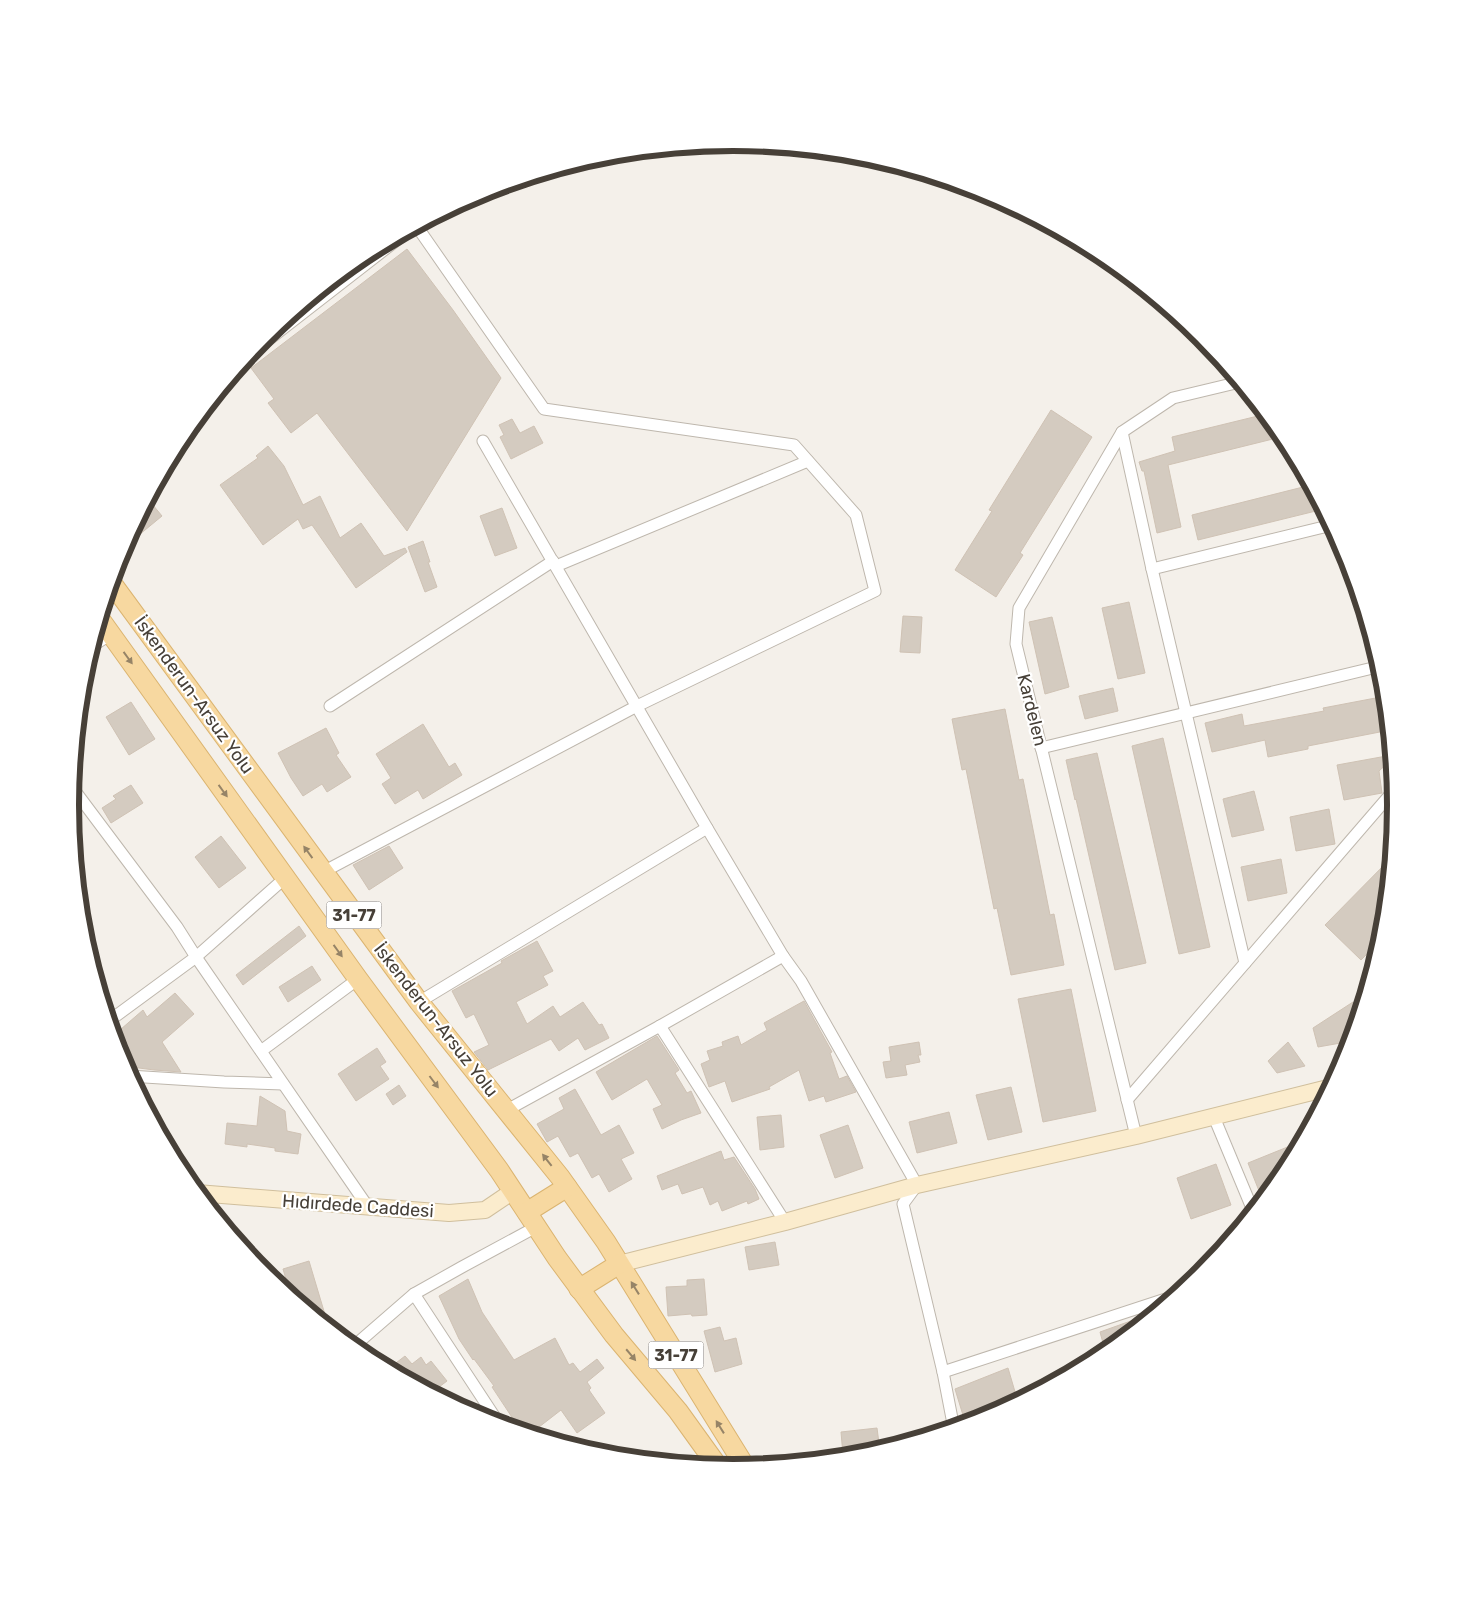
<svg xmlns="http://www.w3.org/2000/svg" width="1467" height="1611" viewBox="0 0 1467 1611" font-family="Rubik,sans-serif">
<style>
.building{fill:#d4cbc0;stroke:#cfc2b4}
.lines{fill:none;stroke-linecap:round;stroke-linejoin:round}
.street-casing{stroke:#beb7ad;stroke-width:13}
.secondary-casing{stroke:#d0bf9d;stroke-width:18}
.primary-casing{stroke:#dbb470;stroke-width:21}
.street{stroke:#fff;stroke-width:11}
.secondary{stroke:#fbeccd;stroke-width:16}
.primary{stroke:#f7d8a0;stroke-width:19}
.oneway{fill:#968467}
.labels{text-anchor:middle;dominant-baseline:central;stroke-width:4.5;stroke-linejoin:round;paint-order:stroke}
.shield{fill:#fff;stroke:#7e7974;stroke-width:1}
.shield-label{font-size:16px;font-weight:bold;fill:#474038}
.street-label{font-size:18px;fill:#474038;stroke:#fff}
.rim{fill:none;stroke:#474038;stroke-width:6}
</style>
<rect width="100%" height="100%" fill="#f4f0ea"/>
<g class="building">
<polygon points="407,249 453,310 501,378 407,531 317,413 291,433 268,403 274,399 251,368"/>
<polygon points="1051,410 1092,437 1020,553 1023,555 996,597 955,570 992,511 989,510"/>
<polygon points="1266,414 1285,436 1168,465 1181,527 1157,533 1144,471 1142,471 1139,462 1175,451 1172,437"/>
<polygon points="512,419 520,433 534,426 543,443 511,459 500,437 504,435 499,425"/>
<polygon points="268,446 284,466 303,505 320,496 340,538 361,523 384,556 405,548 407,552 356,588 312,525 303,529 298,519 263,545 220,485 258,458 256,456"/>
<polygon points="1311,485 1324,509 1198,540 1192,515"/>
<polygon points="148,499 162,516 122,549"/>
<polygon points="502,508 517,548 495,556 480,516"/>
<polygon points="423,541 430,562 428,562 437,587 425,592 408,547"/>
<polygon points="1129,602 1145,673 1118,679 1102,608"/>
<polygon points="903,616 922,617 920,653 900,652"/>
<polygon points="1052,617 1069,687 1045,694 1029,622"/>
<polygon points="1113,688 1118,711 1085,719 1079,696"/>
<polygon points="1386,696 1390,730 1308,746 1308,749 1268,757 1265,740 1212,752 1205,723 1242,714 1244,726 1324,711 1323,708"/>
<polygon points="131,702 155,739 129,755 106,717"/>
<polygon points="1005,709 1019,780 1023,779 1050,915 1054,914 1064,965 1011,975 997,908 994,909 966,769 962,770 952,719"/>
<polygon points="423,724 449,767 455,763 462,775 423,799 418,790 395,804 382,784 391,778 376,754"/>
<polygon points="326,728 339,753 336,755 351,777 327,792 322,784 303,796 291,778 278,753"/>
<polygon points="1163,738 1210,947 1179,954 1132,746"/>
<polygon points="1097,753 1146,963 1115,970 1076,799 1075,800 1066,760"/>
<polygon points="1392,755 1392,759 1379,771 1382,793 1344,800 1337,765"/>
<polygon points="131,785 143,803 111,823 102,808 116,799 113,796"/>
<polygon points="1254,791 1264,830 1232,837 1223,799"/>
<polygon points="1329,809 1335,844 1296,851 1290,817"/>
<polygon points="221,836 246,868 219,888 195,857"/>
<polygon points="389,846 403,868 369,890 353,865"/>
<polygon points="1392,857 1384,937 1361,960 1325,925"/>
<polygon points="1281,859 1287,893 1248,901 1241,867"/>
<polygon points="299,926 306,936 243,985 236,975"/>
<polygon points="537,941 553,971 543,976 548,985 516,1002 527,1024 553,1006 560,1017 583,1002 599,1025 602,1024 609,1038 585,1050 578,1038 559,1051 551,1039 488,1070 474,1052 489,1045 474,1014 466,1018 452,991 502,963 501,961"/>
<polygon points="312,966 321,980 288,1002 279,987"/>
<polygon points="1071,989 1096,1111 1043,1122 1018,999"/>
<polygon points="175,993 194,1014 162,1042 181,1072 154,1070 124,1066 113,1036 143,1010 147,1017"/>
<polygon points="804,1001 832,1052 830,1053 839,1079 847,1076 856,1092 826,1102 824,1096 809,1101 799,1070 769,1087 770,1089 732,1102 725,1081 709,1087 701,1064 710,1060 707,1051 723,1046 722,1042 738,1036 741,1045 767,1030 764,1023"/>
<polygon points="1353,1002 1358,1021 1352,1041 1318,1047 1313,1028"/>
<polygon points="657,1036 679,1070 675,1073 687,1093 691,1091 701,1113 681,1120 662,1129 653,1109 662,1105 647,1079 612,1100 596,1072"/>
<polygon points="919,1042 921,1055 918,1055 920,1062 905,1065 907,1075 886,1078 883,1062 891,1061 889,1047"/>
<polygon points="1288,1042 1305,1066 1277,1073 1268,1061"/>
<polygon points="377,1048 386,1062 380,1066 389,1079 356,1101 338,1074"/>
<polygon points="399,1085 406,1096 393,1105 386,1094"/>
<polygon points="1011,1087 1022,1132 988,1140 976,1095"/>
<polygon points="575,1089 601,1135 619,1125 634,1153 621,1159 632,1179 609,1192 599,1174 592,1178 578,1153 570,1157 558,1136 547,1142 537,1124 564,1109 559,1098"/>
<polygon points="260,1096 285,1111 287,1131 301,1134 298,1154 275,1151 275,1148 247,1144 247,1147 225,1144 227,1123 257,1126"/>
<polygon points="949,1112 957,1143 917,1153 909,1122"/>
<polygon points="781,1115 784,1147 760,1150 757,1117"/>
<polygon points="848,1125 863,1168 835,1178 820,1135"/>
<polygon points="1290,1146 1294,1157 1285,1174 1263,1201 1248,1163"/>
<polygon points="721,1151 724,1160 734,1157 755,1189 759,1199 748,1204 747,1201 722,1211 718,1201 710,1205 703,1187 682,1194 678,1184 662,1190 657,1176"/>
<polygon points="1216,1164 1231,1205 1191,1219 1177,1178"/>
<polygon points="775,1242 779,1265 749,1270 745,1247"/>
<polygon points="309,1261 329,1328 291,1296 283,1269"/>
<polygon points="468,1279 482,1312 514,1360 555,1338 569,1365 573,1363 580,1372 597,1359 604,1368 587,1382 591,1388 589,1390 605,1413 577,1433 561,1410 530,1434 521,1431 492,1387 494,1386 474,1359 473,1360 459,1339 439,1296"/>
<polygon points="704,1279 707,1315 692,1316 691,1314 668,1316 666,1287 687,1286 687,1280"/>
<polygon points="1153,1313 1154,1315 1106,1354 1100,1332"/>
<polygon points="720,1327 724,1341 736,1338 742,1364 715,1372 704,1331"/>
<polygon points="405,1356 412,1364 421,1357 426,1365 431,1361 447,1381 431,1393 392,1372 392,1366"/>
<polygon points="1008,1368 1018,1402 987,1419 966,1425 955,1389"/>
<polygon points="877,1428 880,1451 843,1455 841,1432"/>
</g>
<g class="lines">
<defs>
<g id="street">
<polyline points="249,355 411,229"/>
<polyline points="1122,432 1152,569 1245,963"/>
<polyline points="483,441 707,828 783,956 801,981 917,1185 903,1204 943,1372 954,1429"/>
<polyline points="556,566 808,461"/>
<polyline points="1152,569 1332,525"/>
<polyline points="92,646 111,634"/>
<polyline points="330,706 553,561"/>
<polyline points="1041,748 1381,666"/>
<polyline points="72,787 177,927 196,957 368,1207"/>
<polyline points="323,872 637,706 875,591 856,515 794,445 544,409 418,228 418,225"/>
<polyline points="419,1002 707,828"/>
<polyline points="109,1021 196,957 285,878"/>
<polyline points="660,1026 785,1222"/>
<polyline points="261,1051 358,979"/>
<polyline points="129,1076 224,1082 283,1084"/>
<polyline points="1127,1100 1395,789"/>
<polyline points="507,1110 660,1026 783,956"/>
<polyline points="1214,1117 1254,1213"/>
<polyline points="1136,1136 1016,644 1019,608 1122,432 1173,398 1240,382"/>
<polyline points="414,1294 500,1425"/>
<polyline points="353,1347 414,1294 462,1267 536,1227"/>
<polyline points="943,1372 1178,1295"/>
</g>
<g id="secondary">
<polyline points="197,1193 449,1213 485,1210 513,1191"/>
<polyline points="619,1264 785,1222 917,1185 1136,1136 1332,1087"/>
</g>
<g id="primary">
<polyline points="111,582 419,1002 560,1177 606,1242 746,1468"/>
<polyline points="100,619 358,979 499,1170 557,1258 614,1335 678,1411 719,1468"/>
<polyline points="527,1212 567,1187"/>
<polyline points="579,1289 619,1264"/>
</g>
</defs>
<use href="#street" class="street-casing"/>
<use href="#secondary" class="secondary-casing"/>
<use href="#primary" class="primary-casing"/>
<use href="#street" class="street"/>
<use href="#secondary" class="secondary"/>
<use href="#primary" class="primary"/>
</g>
<defs><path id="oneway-solid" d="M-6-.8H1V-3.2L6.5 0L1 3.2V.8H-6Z" transform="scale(1.25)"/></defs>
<g class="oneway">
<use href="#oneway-solid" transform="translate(128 658) rotate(54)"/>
<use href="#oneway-solid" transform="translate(223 791) rotate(54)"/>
<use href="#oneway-solid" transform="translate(308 852) rotate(-126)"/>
<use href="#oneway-solid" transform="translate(338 951) rotate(54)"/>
<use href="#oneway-solid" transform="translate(434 1082) rotate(53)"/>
<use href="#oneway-solid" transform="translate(547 1160) rotate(-128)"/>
<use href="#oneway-solid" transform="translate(635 1288) rotate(-122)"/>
<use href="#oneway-solid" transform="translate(631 1355) rotate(50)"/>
<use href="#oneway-solid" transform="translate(720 1427) rotate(-122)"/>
</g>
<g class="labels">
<g class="shield">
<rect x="326.5" y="901.5" width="55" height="27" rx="4"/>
<rect x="648.5" y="1341.5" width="55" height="27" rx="4"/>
</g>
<g class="shield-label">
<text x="354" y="915">31-77</text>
<text x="676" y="1355">31-77</text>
</g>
<g class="street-label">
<text transform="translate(194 695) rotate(54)">İskenderun-Arsuz Yolu</text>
<text transform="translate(1032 710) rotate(76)">Kardelen</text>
<text transform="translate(436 1020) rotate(52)">İskenderun-Arsuz Yolu</text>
<text transform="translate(358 1206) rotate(4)">Hıdırdede Caddesi</text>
</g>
</g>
<path d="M0 0H1467V1611H0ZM79 805a654 654 0 1 1 1308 0a654 654 0 1 1-1308 0Z" fill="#fff" fill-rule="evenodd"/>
<path class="rim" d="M79 805a654 654 0 1 1 1308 0a654 654 0 1 1-1308 0Z"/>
</svg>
